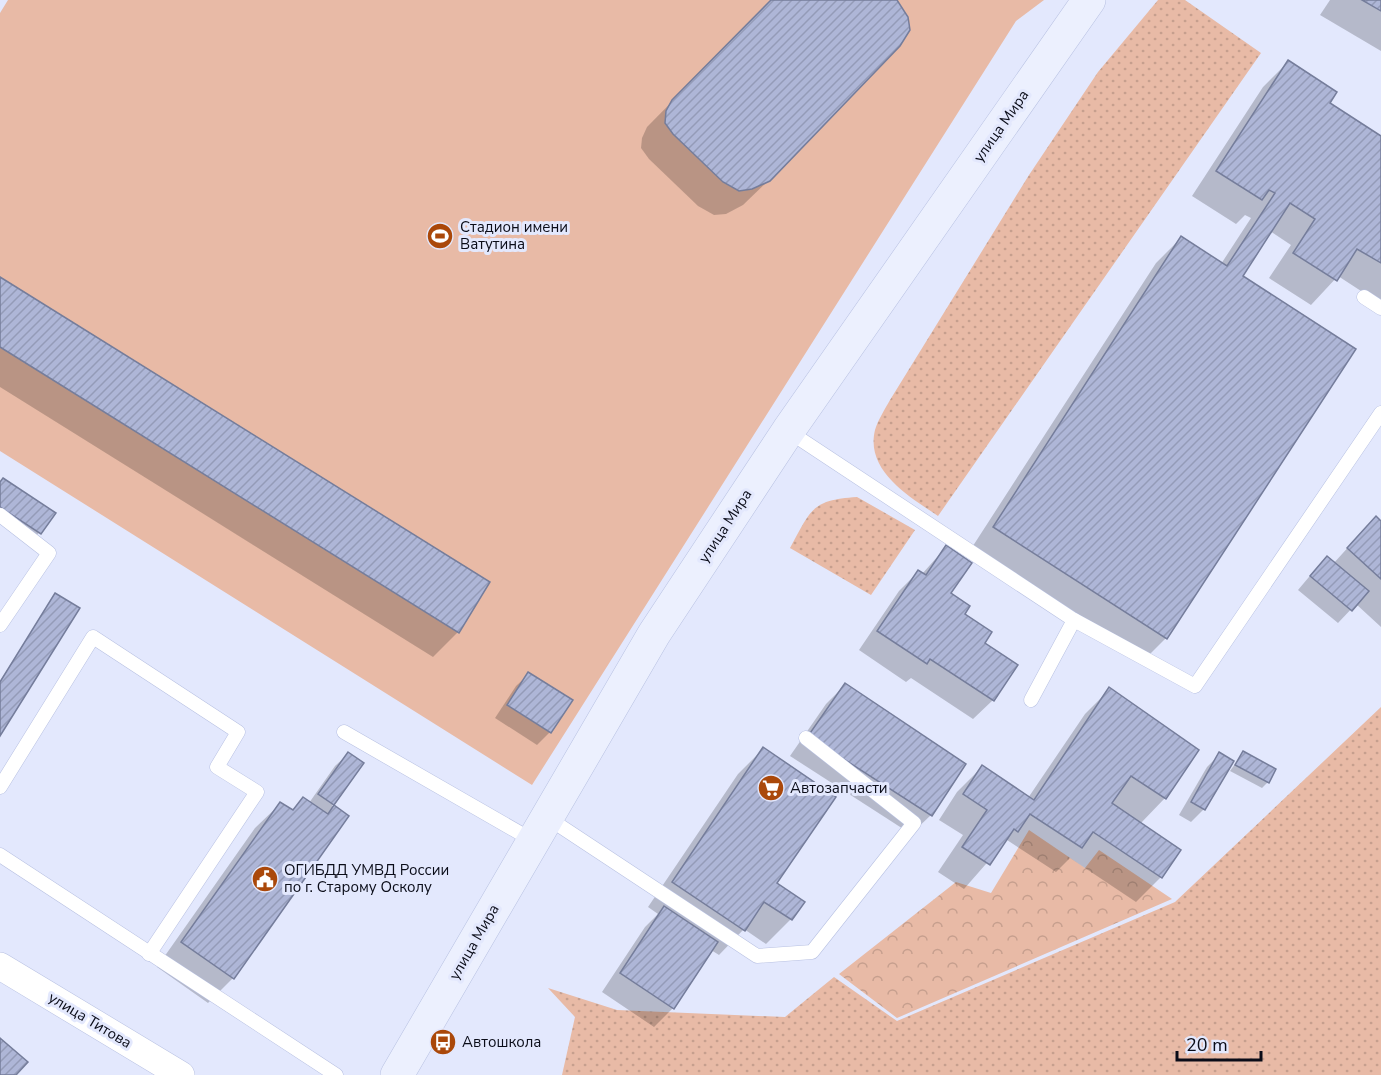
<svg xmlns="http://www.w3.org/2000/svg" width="1381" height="1075" viewBox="0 0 1381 1075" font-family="'Nunito Sans',sans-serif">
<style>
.green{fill:url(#green-dots)}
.forest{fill:url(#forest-crowns)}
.pitch{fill:#e8baa6}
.shadow{fill:#0003}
.building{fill:url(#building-hatch);stroke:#757d9b;stroke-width:1.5}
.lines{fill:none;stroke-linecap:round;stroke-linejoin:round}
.lane-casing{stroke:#b8c1e2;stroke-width:15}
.street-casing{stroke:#b8c1e2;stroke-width:28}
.secondary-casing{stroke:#b8c1e2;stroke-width:34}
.lane{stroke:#fff;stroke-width:14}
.street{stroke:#fff;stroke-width:27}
.secondary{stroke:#ecf0fe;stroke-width:33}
.labels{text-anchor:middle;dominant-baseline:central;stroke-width:6;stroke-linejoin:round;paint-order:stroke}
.street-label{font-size:15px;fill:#0a0c18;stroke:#e3e8fd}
.poi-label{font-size:15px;fill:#0a0c18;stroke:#e3e8fd;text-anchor:start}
</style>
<defs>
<pattern id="green-dots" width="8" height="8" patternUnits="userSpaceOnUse" patternTransform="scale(1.5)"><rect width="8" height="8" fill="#e8baa6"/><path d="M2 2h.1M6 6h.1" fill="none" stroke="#c69f8e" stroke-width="1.8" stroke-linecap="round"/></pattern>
<pattern id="forest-crowns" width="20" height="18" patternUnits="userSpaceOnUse" patternTransform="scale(1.5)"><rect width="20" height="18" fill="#e8baa6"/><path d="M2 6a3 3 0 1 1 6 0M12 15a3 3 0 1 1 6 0" fill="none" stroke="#c69f8e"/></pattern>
<pattern id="building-hatch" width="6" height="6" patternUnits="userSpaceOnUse" patternTransform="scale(1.5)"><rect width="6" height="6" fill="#aeb6d7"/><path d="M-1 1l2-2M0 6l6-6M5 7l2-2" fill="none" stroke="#949bb8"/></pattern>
</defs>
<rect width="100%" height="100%" fill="#e3e8fd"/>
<g class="green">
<path d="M1158,0H1185L1261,53L938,516C910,497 865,471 875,430C878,420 885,409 890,400L1029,175L1098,72Z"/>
<path d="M857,497L915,530L871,595L790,548C811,510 811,500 857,497Z"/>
<polygon points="1381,707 1381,1075 562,1075 575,1017 548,988 617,1010 785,1017 834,977 897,1021 1175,902"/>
</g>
<polygon class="forest" points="1029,830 1085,868 1099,850 1172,899 897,1018 839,974 956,882 991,893"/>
<polygon class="pitch" points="8,0 1044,0 1016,21 532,785 0,451 0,13"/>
<g class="shadow">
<polygon points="772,0 894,0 769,180 743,205 726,214 714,215 698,206 649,159 641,148 642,138 647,127"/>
<polygon points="1330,0 1381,0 1381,51 1320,15"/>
<polygon points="1288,62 1328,104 1381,137 1381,304 1338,276 1311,305 1269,278 1291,245 1270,231 1241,276 1166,638 1141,663 969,552 1156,263 1181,238 1221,264 1251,218 1245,215 1236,224 1192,196 1263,87"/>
<polygon points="0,279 458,632 433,657 0,387"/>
<polygon points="0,483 54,513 34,539 0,517"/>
<polygon points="1381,523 1381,627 1356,604 1338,623 1298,590 1314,571 1333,564 1352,543"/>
<polygon points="946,547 949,593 983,643 1016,665 993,700 973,719 911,678 906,682 859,650 899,591 918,572 922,574"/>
<polygon points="56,595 0,733 0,681"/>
<polygon points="529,674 571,700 550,732 537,745 495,718 516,686"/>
<polygon points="845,685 931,815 911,834 790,756 826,704"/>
<polygon points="1110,689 1197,750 1165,798 1140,824 1161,877 1136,902 1070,858 1056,872 1007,840 964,889 938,872 963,835 939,820 957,792 982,767 1028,798 1085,714"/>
<polygon points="763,749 775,884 802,902 791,919 766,944 744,929 719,955 711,950 673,1008 654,1027 602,992 645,927 658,914 648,907 738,774"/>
<polygon points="1243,753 1268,782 1262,788 1230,771"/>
<polygon points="348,754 362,763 332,806 347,816 233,978 208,1003 157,967 255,828 280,804 291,811 303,799 309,803 335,766"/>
<polygon points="1220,754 1204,809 1191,822 1179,815 1207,767"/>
</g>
<g class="building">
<polygon points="771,0 897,0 908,17 910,30 900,46 770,181 752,189 739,191 723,182 673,134 665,123 666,111 672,100"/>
<polygon points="1362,0 1381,0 1381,11"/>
<polygon points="1288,60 1337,92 1330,103 1381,136 1381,263 1357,249 1337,281 1293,253 1315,219 1290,203 1243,276 1356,349 1167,639 993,527 1181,236 1227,266 1275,193 1269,190 1262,200 1216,171"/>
<polygon points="0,277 490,582 459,633 0,347"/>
<polygon points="3,478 56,513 41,534 0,507 0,482"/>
<polygon points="1376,516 1381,521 1381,579 1347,548"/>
<polygon points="946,545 972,563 951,593 970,606 965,614 992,632 985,643 1018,665 994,701 930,659 927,664 877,631 918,570 926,575"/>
<polygon points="1327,556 1369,591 1352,611 1310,576"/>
<polygon points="55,593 80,608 0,736 0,682"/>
<polygon points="528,672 573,700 551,733 507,705"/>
<polygon points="845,683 966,764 932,816 808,736"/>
<polygon points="1109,687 1199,750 1166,799 1131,776 1112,803 1181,850 1162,878 1093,832 1082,848 1030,814 1018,832 1014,829 990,865 962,847 987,810 963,794 982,765 1034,800"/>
<polygon points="763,747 836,797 777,883 805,902 792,920 764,902 745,931 672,882"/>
<polygon points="1243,751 1276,769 1269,783 1235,765"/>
<polygon points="348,752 364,763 334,805 318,794"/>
<polygon points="1219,752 1234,761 1205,810 1191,802"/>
<polygon points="303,797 328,814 334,805 349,816 234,979 181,942 280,802 293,810"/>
<polygon points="664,906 718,942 674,1009 620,973"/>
<polygon points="0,1038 28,1062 16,1075 0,1075"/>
</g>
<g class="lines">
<defs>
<g id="lane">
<polyline points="1364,297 1381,308"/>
<polyline points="788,431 1074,620 1195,686 1381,413"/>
<polyline points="0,515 49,553 0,625"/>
<polyline points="1031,700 1074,620"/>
<polyline points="344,732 532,840"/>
<polyline points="0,787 93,637 238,732 217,767 257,792 149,954"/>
<polyline points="548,818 757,956 812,952 914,823 806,738"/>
<polyline points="0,855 336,1075"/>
</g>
<polyline id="street" points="0,966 181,1075"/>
<polyline id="secondary" points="397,1075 654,634 788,431 1089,0"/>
</defs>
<use href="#lane" class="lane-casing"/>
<use href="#street" class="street-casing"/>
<use href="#secondary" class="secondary-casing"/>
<use href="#lane" class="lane"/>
<use href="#street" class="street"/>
<use href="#secondary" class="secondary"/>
</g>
<defs>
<symbol id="stadium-disc" viewBox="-11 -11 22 22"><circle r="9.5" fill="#aa480a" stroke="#e3e8fd"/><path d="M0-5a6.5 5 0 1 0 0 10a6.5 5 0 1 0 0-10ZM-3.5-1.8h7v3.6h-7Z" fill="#fff"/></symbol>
<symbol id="supermarket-disc" viewBox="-11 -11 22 22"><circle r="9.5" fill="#aa480a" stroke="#e3e8fd"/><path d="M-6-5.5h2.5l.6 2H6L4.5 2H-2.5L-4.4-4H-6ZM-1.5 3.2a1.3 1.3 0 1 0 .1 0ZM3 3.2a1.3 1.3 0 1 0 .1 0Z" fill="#fff"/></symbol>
<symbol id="civic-disc" viewBox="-11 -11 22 22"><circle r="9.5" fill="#aa480a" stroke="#e3e8fd"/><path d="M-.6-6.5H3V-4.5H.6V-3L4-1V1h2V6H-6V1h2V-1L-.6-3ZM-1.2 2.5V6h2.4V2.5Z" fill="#fff"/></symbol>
<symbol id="bus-disc" viewBox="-11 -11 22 22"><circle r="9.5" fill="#aa480a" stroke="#e3e8fd"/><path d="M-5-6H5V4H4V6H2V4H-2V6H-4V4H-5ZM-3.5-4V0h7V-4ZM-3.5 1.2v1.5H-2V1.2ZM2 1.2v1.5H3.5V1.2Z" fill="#fff"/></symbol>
</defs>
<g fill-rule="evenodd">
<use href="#stadium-disc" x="425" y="221" width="30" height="30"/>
<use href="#supermarket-disc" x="756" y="773" width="30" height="30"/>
<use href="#civic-disc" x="250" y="864" width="30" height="30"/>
<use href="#bus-disc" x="428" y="1027" width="30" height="30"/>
</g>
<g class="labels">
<g class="street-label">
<text transform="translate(1001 126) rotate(-55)">улица Мира</text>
<text transform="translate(725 526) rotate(-57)">улица Мира</text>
<text transform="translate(474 942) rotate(-60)">улица Мира</text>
<text transform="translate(90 1020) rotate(31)">улица Титова</text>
</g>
<g class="poi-label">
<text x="460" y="227">Стадион имени<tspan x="460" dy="17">Ватутина</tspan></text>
<text x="790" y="788">Автозапчасти</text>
<text x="284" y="870">ОГИБДД УМВД России<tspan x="284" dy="17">по г. Старому Осколу</tspan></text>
<text x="462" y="1042">Автошкола</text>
</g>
</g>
<path d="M1177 1051v9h84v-9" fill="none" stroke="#0a0c18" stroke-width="3"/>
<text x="1186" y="1051" font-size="18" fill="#0a0c18" stroke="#e3e8fd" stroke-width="4.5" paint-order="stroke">20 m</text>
</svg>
